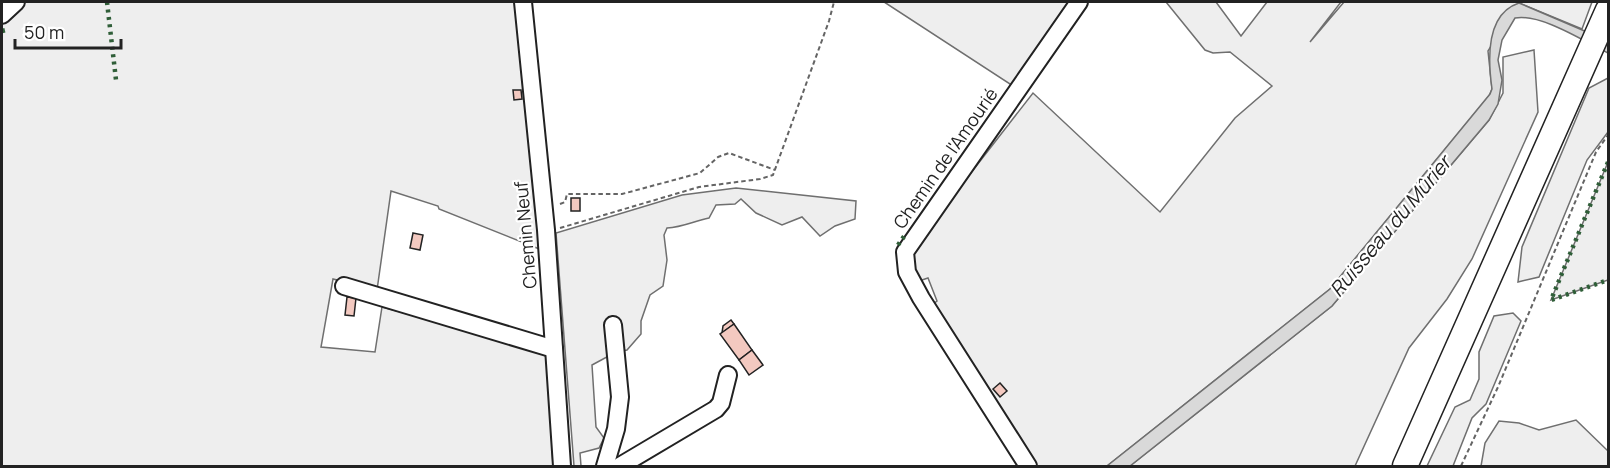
<svg xmlns="http://www.w3.org/2000/svg" width="1610" height="468" viewBox="0 0 1610 468" font-family="Manrope,sans-serif">
<style>
.green{fill:#eee;stroke:#6f6f6f;stroke-width:1.5}
.water{fill:#d9d9d9;stroke:#6f6f6f;stroke-width:1.5}
.building{fill:#f3c9c0;stroke:#222;stroke-width:1.5}
.lines{fill:none;stroke-linecap:round;stroke-linejoin:round}
.minor-casing{stroke:#222;stroke-width:20}
.highway-casing{stroke:#222;stroke-width:27}
.path{stroke:#646464;stroke-width:2;stroke-dasharray:4.5 3;stroke-linecap:butt}
.minor{stroke:#fff;stroke-width:16}
.highway{stroke:#fff;stroke-width:24}
.hedge{stroke:#2f5e38;stroke-width:4.5;stroke-dasharray:3 4.5;stroke-linecap:butt}
.labels{text-anchor:middle;dominant-baseline:central;stroke-width:4.5;stroke-linejoin:round;paint-order:stroke}
.street-label{font-size:18px;fill:#222;stroke:#fff}
.water-label{font-size:20px;font-style:italic;fill:#222;stroke:#fff}
</style>
<rect width="100%" height="100%" fill="#fff"/>
<g class="green">
<polygon points="2,2 519,2 542,250 439,209 438,206 391,191 377,290 333,279 321,347 375,352 382,307 547,351 553,466 2,466"/>
<polygon points="884,2 1074,2 1013,86"/>
<polygon points="1166,2 1216,2 1241,36 1267,2 1341,2 1310,42 1344,2 1592,2 1582,29 1519,3 1488,51 1492,89 1489,96 1330,289 1107,466 1033,466 932,305 937,301 928,278 919,281 911,258 918,241 1033,93 1160,212 1235,118 1272,86 1230,52 1213,53 1205,50"/>
<polygon points="1534,50 1538,112 1472,259 1447,299 1409,348 1355,466 1130,466 1332,306 1489,120 1503,93 1503,57"/>
<polygon points="1608,78 1608,132 1587,160 1539,277 1518,282 1522,247 1589,88"/>
<polygon points="1608,162 1608,280 1551,300"/>
<path d="M736,188L856,201L855,219L835,226L820,236L802,217L782,225L756,213L741,199L735,204L716,205L709,218C694,221 683,227 667,228L664,235L667,260L663,286L650,295L641,321V334L627,350L616,352L592,365L596,427L604,438L599,448L580,453L581,466H574L556,233L682,195Z"/>
<polygon points="1513,313 1521,321 1486,404 1472,418 1453,466 1427,466 1455,407 1470,400 1479,379 1479,352 1494,316"/>
<polygon points="1576,420 1608,451 1608,466 1481,466 1485,443 1499,421 1519,423 1539,430"/>
</g>
<path class="water" d="M1519,3L1608,41V53C1585,42 1541,13 1515,18L1502,40L1498,60L1502,80L1498,104L1489,120L1332,306L1130,466H1107L1330,289L1490,94L1492,89C1488,61 1485,14 1519,3Z"/>
<g class="building">
<polygon points="513,90 521,90 522,99 514,100"/>
<rect x="571" y="198" width="9" height="13"/>
<polygon points="413,233 423,235 420,250 410,248"/>
<polygon points="347,297 356,298 354,316 345,315"/>
<polygon points="731,320 734,324 722,333 723,326"/>
<polygon points="734,324 752,350 739,360 720,334"/>
<polygon points="752,350 763,365 749,375 739,360"/>
<polygon points="1000,383 1007,391 1000,397 993,389"/>
</g>
<g class="lines">
<defs>
<g id="minor">
<polyline points="523,2 546,230 562,466"/>
<polyline points="2,15 16,2"/>
<polyline points="344,286 554,349"/>
<polyline points="605,466 616,429 620,397 613,325"/>
<polyline points="620,466 716,409 721,403 728,375"/>
<polyline points="1028,466 921,298 907,272 905,252 1079,2"/>
</g>
<polyline id="highway" points="1405,466 1608,10"/>
</defs>
<use href="#minor" class="minor-casing"/>
<use href="#highway" class="highway-casing"/>
<g class="path">
<polyline points="560,204 565,202 567,194 622,194 700,173 718,157 729,153 775,170"/>
<polyline points="560,228 699,187 760,179 773,175 829,21 834,2"/>
<polyline points="1461,466 1498,387 1596,152 1608,135"/>
</g>
<use href="#minor" class="minor"/>
<use href="#highway" class="highway"/>
<g class="hedge">
<polyline points="107,2 116,80"/>
<polyline points="2,31 6,30"/>
<polyline points="1608,162 1551,300 1608,280"/>
<polyline points="898,245 905,235"/>
</g>
</g>
<g class="labels">
<g class="street-label">
<text transform="translate(945 158) rotate(-55)">Chemin de l'Amourié</text>
<text transform="translate(525 235) rotate(-95)">Chemin Neuf</text>
</g>
<g class="water-label">
<text transform="translate(1390 226) rotate(-50)">Ruisseau du Mûrier</text>
</g>
</g>
<rect width="1610" height="468" fill="none" stroke="#222222" stroke-width="6"/>
<path d="M15 39v9h106v-9" fill="none" stroke="#222222" stroke-width="3"/>
<text x="24" y="39" font-size="18" fill="#222222" stroke="#ffffff" stroke-width="4.5" paint-order="stroke">50 m</text>
</svg>
